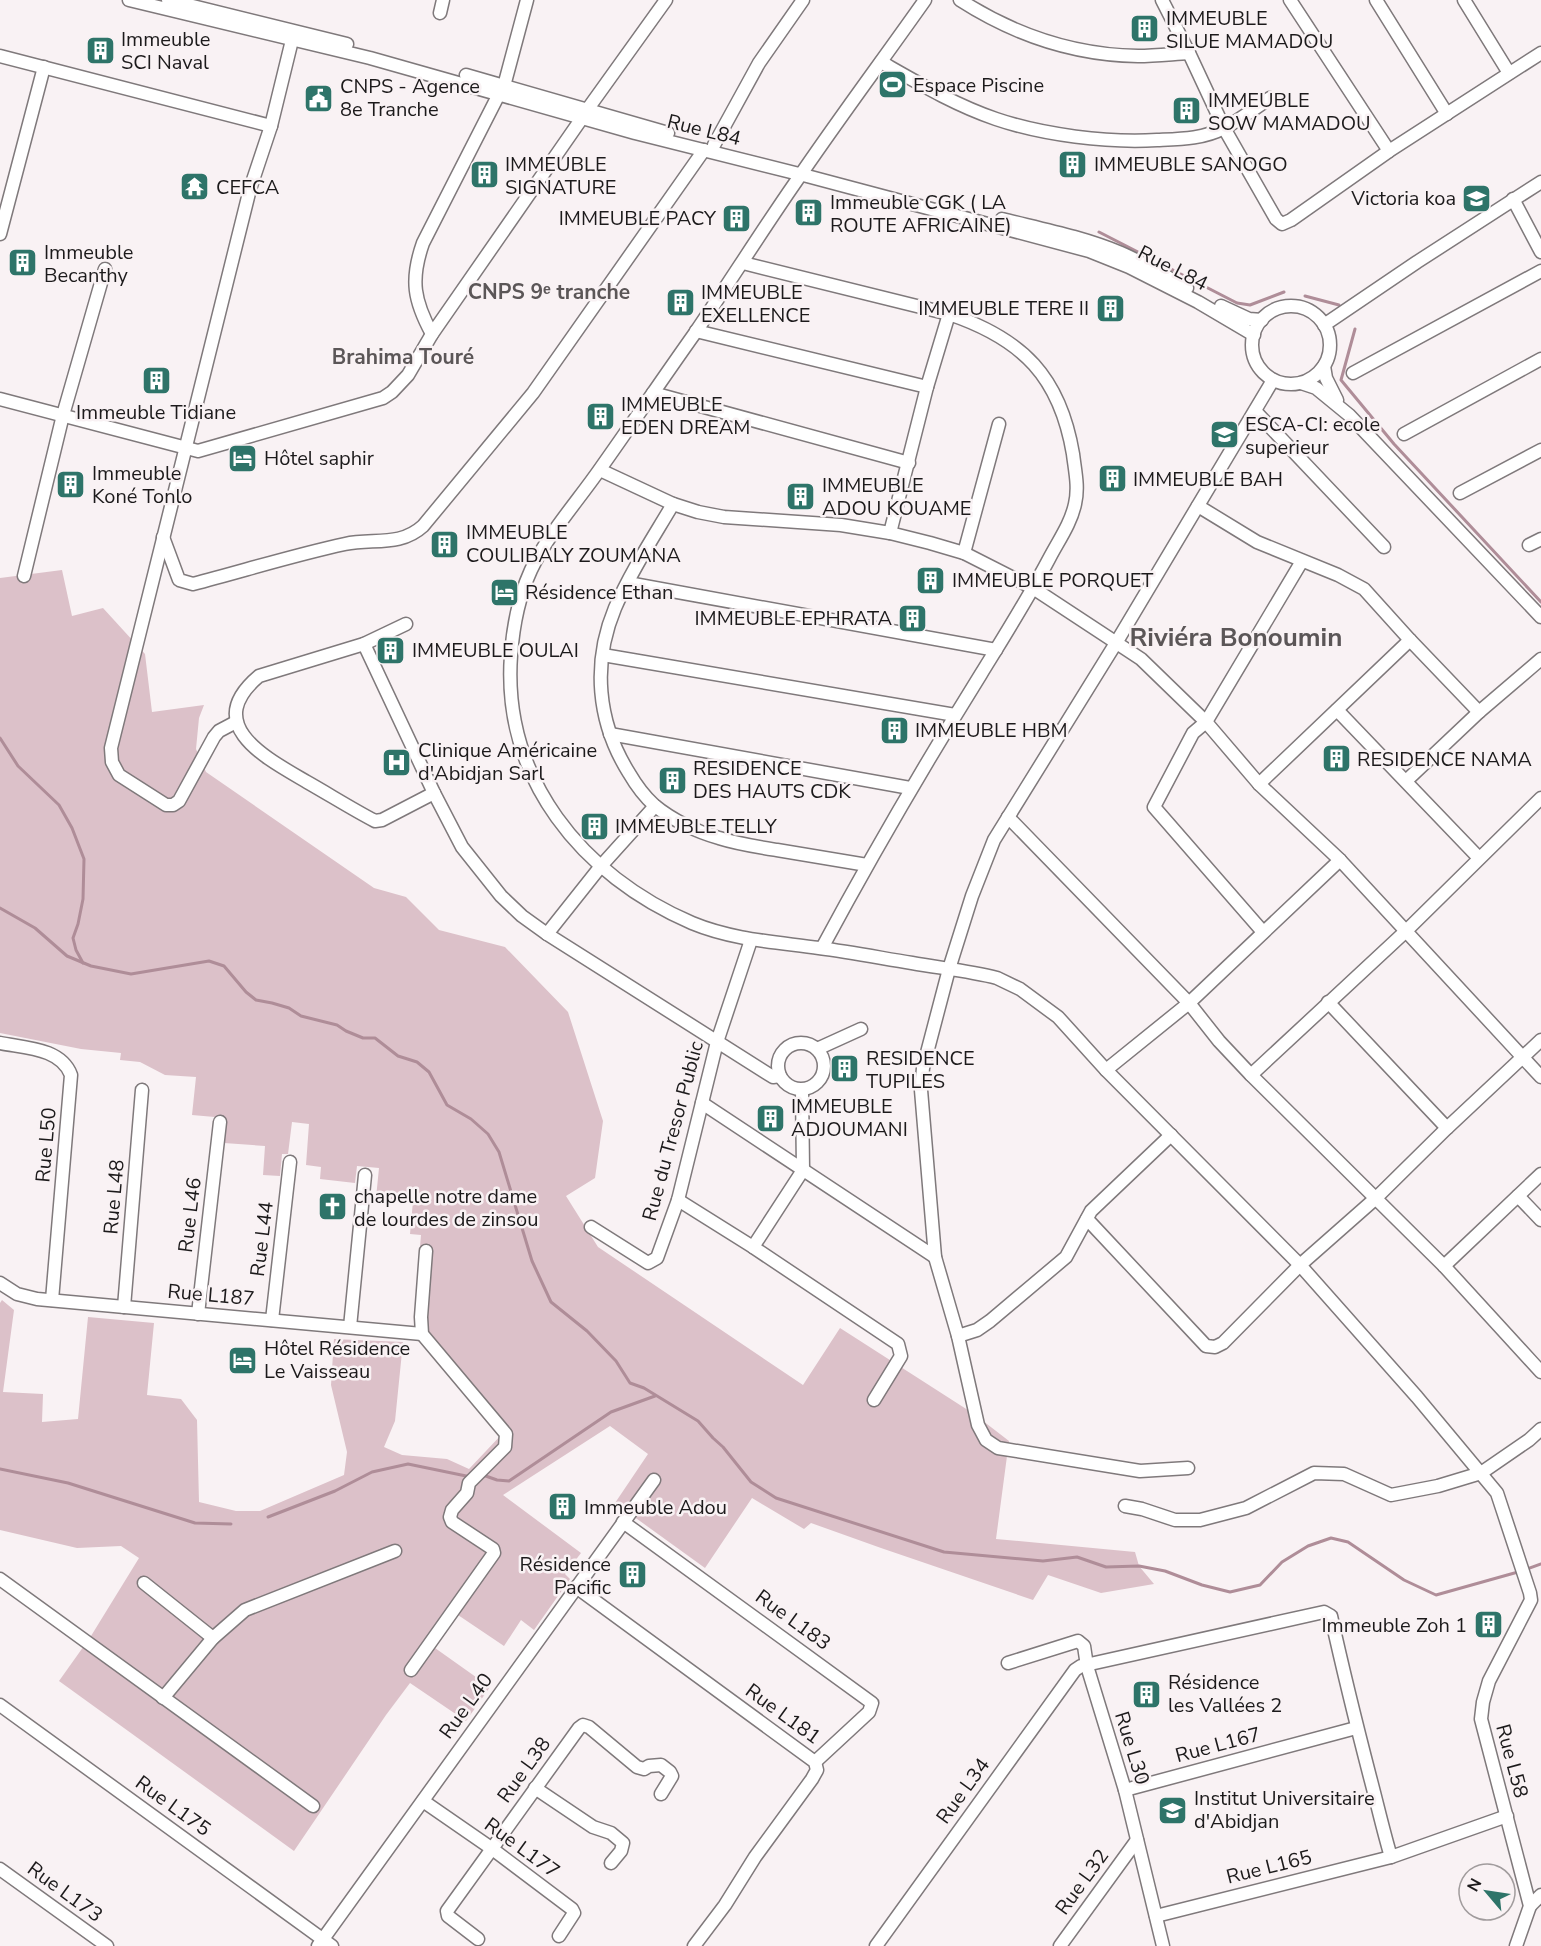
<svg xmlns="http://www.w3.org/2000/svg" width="1541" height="1946" viewBox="0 0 1541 1946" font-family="'Nunito Sans',sans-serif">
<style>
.green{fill:#dcc1c9}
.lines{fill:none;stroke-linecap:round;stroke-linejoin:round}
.stream{stroke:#af8d98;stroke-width:3}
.minor-casing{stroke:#7f797b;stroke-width:15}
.minor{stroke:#fff;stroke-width:12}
.labels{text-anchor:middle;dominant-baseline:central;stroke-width:5;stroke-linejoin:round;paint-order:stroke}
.poi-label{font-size:20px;fill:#1c1a1b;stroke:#f9f2f4;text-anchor:start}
.street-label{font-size:20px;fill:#1c1a1b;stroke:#f9f2f4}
.neighbourhood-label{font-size:21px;font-weight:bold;fill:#5b5657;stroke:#f9f2f4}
.district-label{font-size:26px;font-weight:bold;fill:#5b5657;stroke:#f9f2f4}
</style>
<rect width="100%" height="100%" fill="#f9f2f4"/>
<polygon class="green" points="62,570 72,616 103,608 145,654 152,712 204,705 199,718 196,749 206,772 374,888 406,897 439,930 505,947 568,1012 603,1121 595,1178 566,1196 598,1247 803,1385 840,1328 974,1414 1009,1441 996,1539 1135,1552 1139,1566 1154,1584 1101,1593 1048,1575 1033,1600 881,1548 811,1523 804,1529 752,1498 705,1568 615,1503 648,1454 610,1426 503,1495 581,1553 565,1574 570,1579 534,1630 521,1620 504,1646 458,1615 435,1648 490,1687 466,1721 410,1683 386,1715 294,1851 59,1681 91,1636 139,1558 121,1546 77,1548 0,1530 0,1303 2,1300 14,1310 3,1392 43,1394 42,1422 78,1419 88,1317 154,1323 147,1395 181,1399 197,1420 199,1502 236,1511 260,1511 344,1475 347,1452 331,1385 334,1339 403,1342 395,1421 384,1447 402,1455 447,1459 469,1469 503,1433 428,1343 414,1319 421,1235 410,1234 413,1201 376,1198 379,1168 357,1166 355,1183 320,1179 321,1167 306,1165 309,1124 292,1122 288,1154 282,1154 280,1176 263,1175 265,1146 224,1143 226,1118 192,1115 196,1077 165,1075 140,1062 120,1060 121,1053 81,1049 0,1033 0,578"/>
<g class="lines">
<g class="stream">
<polyline points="1099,232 1237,303 1250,305 1284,292"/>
<polyline points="1305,296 1339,305"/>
<polyline points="1355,329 1341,380 1394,444 1541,602"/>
<polyline points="0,738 18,766 59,805 72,828 84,859 83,899 78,924 73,938 76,950 83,963"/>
<polyline points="0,908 35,928 67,956 91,966 131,974 209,961 224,966 246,992 256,1000 272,1003 289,1008 301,1016 337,1025 346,1031 363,1038 375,1038 398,1056 417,1062 429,1072 447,1105 471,1119 488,1134 499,1152 532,1261 551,1302 587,1331 616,1361 630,1383 644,1388 698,1421 713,1438 723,1447 751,1482 776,1498 944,1552 1043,1561 1077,1557 1106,1567 1139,1566 1165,1571 1202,1585 1230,1592 1260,1585 1282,1562 1308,1546 1331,1538 1348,1542 1404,1580 1436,1595 1518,1572"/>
<polyline points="0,1469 68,1483 195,1523 231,1524"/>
<polyline points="483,1475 497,1480 509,1481 611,1412 655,1396"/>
<polyline points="268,1517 335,1491 372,1472 408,1464 471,1477"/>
<polyline points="1524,1570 1541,1564"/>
</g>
<defs>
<g id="minor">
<polyline points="129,0 370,58 635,133 807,176 1089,251 1129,267 1198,302 1254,335"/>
<polyline points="168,0 347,44"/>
<path d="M925,0C882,61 837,121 795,183C761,232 729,283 695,333C663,378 632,424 600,469C577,502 548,534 531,570C519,596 513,627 511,655C502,778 582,876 692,923C733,940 776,942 819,948C850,952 881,958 912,963C940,968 970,971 997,978L1020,989L1058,1017L1106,1070L1300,1265L1417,1397L1497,1493L1530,1593L1531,1600L1489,1681L1483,1702L1481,1719L1530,1906L1516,1946"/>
<path d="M960,0C1013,34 1074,55 1138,56C1155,56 1172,54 1189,53"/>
<polyline points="1162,0 1189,53 1224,128 1276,219 1282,224 1291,220 1389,151 1541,53"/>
<polyline points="1290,0 1389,151"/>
<polyline points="1376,0 1447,114"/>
<polyline points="1464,0 1509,73"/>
<polyline points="440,13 443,0"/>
<polyline points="0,56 271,126"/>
<path d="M881,62C918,83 955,105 996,119C1043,135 1107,143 1157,140C1180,139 1203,139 1224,128C1240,120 1255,108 1270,98"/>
<polyline points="466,75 668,133"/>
<polyline points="504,86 527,0"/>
<polyline points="587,110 666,0"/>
<polyline points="714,145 759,63 803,0"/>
<polyline points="1513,199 1541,252"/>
<path d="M1002,219C1042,229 1083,237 1121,253C1144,263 1165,276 1187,288"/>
<polyline points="0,234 44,67"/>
<path d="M743,263L949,314C1023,339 1060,377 1073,454C1075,471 1079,487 1075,504C1071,523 1059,540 1050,557C1029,597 1005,635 981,674C925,764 872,855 822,948"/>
<polyline points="1221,306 1249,319 1262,320"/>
<circle cx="1291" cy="345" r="39"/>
<polyline points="1324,325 1417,262 1541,182"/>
<polyline points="696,331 927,387"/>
<path d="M432,334C414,301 410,280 423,243L499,94"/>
<polyline points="1324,366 1326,378 1337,400"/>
<polyline points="1353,373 1541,271"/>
<polyline points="1301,383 1316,388 1349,415 1541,617"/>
<polyline points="653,393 909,463"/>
<polyline points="0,399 198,451 383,398 392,392 408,375 432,334 582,118"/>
<polyline points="1255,411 1384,547"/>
<polyline points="1404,434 1541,359"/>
<polyline points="600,470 673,504 698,512 724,517 841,525 890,533 930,543 964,553 1033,588 1141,659 1206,722 1259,784 1340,860 1541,1077"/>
<polyline points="1460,493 1541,450"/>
<path d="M673,504C653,538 631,571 615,608C592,663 597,722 629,773C636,785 644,796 654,805C672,820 697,832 719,838C738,844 758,847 777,850C807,855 837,860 867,865"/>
<polyline points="1198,506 1257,542 1338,575 1364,589 1410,640 1479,712"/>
<polyline points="890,533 927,387 949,314"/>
<path d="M163,537L179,580L193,584C243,571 294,555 345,544C373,538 400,547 423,526L533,393L704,150"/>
<polyline points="1529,545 1541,539"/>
<polyline points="964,553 999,424"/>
<polyline points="24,576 63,415 105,269"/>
<polyline points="628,583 996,650"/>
<path d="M406,624L364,644L259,676C201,725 266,758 307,782C330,795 352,809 375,821L382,820L434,793"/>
<polyline points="364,644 434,793 462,847 501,896 522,916 547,934 773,1077 780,1076"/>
<polyline points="603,655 955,715"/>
<polyline points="1337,710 1479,858"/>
<polyline points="236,722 219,731 214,737 179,801 173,805 166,805 119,775 112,762 111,748 250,189 271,126 294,32"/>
<polyline points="610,734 910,788"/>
<polyline points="1406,781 1479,712 1541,659"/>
<polyline points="1259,784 1410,640"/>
<polyline points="1008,817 1189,1003 1219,1041 1251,1075 1444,1266 1541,1372"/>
<polyline points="1263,932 1154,807 1193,733 1206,722 1302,561"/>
<polyline points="547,934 601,866 655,806"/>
<polyline points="1328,1002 1447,1128"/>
<path d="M0,1043C25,1048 61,1048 71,1075L52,1300"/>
<circle cx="801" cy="1066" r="23"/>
<polyline points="817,1049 861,1029"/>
<polyline points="1106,1070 1189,1003 1340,860"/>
<polyline points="1251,1075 1406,931 1541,798"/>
<polyline points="702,1103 935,1257"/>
<polyline points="1518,1196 1541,1220"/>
<polyline points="678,1200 753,1247 898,1344 901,1356 874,1400"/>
<polyline points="1087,1219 1206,1346 1215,1347 1223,1343 1300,1265 1376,1198 1447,1128 1541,1040"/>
<polyline points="591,1227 648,1263 657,1258 678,1200 717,1042 751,940"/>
<polyline points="753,1247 803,1170 802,1090"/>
<polyline points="1444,1266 1541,1174"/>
<polyline points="0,1283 17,1294 37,1299 422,1334"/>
<polyline points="124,1307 142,1090"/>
<polyline points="198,1314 220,1122"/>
<polyline points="272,1320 290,1162"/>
<polyline points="350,1327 365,1175"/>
<polyline points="958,1336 977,1330 990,1321 1066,1257 1091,1211 1171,1135"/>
<polyline points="1188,1468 1140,1471 998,1448 986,1440 978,1425 958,1336 935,1257 921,1090 923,1068 949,969 972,896 994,840 1116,643 1273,380"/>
<polyline points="1125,1506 1142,1509 1175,1520 1200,1520 1246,1508 1314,1473 1344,1474 1391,1495 1438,1486 1481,1473 1529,1440 1541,1429"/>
<polyline points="623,1522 872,1703 869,1712 815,1762"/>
<polyline points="0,1579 313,1806"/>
<polyline points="144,1583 213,1638"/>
<polyline points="576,1587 815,1762 817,1770 812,1779 755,1857 725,1905 694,1946"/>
<polyline points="1008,1663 1078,1641 1084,1646 1087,1666 1125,1790 1163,1946"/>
<polyline points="411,1670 494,1553 493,1549 452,1522 450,1517 452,1510 467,1493 469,1483 505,1447 506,1434 422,1334 421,1317 426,1251"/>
<polyline points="163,1698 213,1638 245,1610 395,1551"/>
<polyline points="0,1705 332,1946"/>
<polyline points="535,1788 593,1827 611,1833 623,1843 621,1851 611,1863"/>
<polyline points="1125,1790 1356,1728"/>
<polyline points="423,1801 491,1848 572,1909 574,1913 559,1936"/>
<polyline points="0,1869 107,1946"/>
<polyline points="1530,1906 1541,1895"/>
<polyline points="1156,1916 1391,1857 1507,1816"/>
<polyline points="478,1939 448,1916 447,1911 579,1728 583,1725 589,1727 637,1767 644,1769 649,1766 661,1765 670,1772 672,1776 661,1794"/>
<polyline points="318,1946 654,1480"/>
<path d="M876,1946L1075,1670L1081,1666L1324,1612L1331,1616C1343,1670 1356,1723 1370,1777C1377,1803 1383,1830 1391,1857"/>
<polyline points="1060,1946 1137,1840"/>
</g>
</defs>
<use href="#minor" class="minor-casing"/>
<use href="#minor" class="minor"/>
</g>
<defs>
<symbol id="building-square" viewBox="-11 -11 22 22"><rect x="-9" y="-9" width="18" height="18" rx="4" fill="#2e7469" stroke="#f9f2f4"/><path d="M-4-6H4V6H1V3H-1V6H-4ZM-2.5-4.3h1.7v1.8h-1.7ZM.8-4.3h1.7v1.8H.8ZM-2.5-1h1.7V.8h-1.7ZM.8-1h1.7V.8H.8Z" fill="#fff"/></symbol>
<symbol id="stadium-square" viewBox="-11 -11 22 22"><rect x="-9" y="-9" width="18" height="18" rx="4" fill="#2e7469" stroke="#f9f2f4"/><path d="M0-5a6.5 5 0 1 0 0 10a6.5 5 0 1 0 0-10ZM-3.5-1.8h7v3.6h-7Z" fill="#fff"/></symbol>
<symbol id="civic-square" viewBox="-11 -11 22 22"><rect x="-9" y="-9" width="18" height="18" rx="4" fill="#2e7469" stroke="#f9f2f4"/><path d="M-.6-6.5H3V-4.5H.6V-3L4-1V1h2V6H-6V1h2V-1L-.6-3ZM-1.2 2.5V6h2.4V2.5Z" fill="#fff"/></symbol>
<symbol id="temple-square" viewBox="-11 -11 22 22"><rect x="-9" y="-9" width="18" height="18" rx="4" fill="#2e7469" stroke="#f9f2f4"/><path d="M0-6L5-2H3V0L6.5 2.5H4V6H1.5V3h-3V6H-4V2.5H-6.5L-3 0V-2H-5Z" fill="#fff"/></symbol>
<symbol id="school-square" viewBox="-11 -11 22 22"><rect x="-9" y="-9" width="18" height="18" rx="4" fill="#2e7469" stroke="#f9f2f4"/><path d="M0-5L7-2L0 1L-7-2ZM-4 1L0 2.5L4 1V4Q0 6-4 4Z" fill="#fff"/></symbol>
<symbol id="university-square" viewBox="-11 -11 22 22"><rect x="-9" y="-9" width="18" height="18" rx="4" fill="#2e7469" stroke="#f9f2f4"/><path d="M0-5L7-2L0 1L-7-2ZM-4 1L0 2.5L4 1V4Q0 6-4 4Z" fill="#fff"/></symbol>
<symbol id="hotel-square" viewBox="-11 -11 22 22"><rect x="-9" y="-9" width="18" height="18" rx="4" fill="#2e7469" stroke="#f9f2f4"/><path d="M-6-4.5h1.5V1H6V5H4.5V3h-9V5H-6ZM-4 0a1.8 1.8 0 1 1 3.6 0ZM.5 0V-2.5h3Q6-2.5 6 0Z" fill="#fff"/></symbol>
<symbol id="hospital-square" viewBox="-11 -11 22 22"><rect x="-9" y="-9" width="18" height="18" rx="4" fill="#2e7469" stroke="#f9f2f4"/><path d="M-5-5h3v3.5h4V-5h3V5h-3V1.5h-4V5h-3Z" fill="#fff"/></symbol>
<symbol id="church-square" viewBox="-11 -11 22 22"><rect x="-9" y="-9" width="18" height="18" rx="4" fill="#2e7469" stroke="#f9f2f4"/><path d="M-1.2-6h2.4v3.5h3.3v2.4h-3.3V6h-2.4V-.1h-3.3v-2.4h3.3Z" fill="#fff"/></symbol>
</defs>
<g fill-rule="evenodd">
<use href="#building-square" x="1128" y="12" width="33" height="33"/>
<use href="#building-square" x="84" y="34" width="33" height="33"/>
<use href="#stadium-square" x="876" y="68" width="33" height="33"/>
<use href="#civic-square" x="302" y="82" width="33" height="33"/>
<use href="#building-square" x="1170" y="94" width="33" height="33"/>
<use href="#building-square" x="1056" y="148" width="33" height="33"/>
<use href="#building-square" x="468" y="158" width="33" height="33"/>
<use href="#temple-square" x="178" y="170" width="33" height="33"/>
<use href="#school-square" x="1460" y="182" width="33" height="33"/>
<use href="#building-square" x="792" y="196" width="33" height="33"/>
<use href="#building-square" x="720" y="202" width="33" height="33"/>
<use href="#building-square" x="6" y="246" width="33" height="33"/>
<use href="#building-square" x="664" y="286" width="33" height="33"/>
<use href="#building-square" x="1094" y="292" width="33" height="33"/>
<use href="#building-square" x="140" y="364" width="33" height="33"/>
<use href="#building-square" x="584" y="400" width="33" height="33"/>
<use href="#university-square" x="1208" y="418" width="33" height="33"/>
<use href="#hotel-square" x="226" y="442" width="33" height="33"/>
<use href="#building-square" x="1096" y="462" width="33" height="33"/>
<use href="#building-square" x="54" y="468" width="33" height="33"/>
<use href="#building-square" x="784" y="480" width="33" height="33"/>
<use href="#building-square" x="428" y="528" width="33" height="33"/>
<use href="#building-square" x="914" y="564" width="33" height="33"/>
<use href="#hotel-square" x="488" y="576" width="33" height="33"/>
<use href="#building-square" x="896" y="602" width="33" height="33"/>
<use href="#building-square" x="374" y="634" width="33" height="33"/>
<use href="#building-square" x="878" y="714" width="33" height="33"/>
<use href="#building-square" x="1320" y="742" width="33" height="33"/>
<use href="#hospital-square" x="380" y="746" width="33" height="33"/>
<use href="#building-square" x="656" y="764" width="33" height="33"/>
<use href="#building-square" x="578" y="810" width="33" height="33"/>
<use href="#building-square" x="828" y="1052" width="33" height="33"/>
<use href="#building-square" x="754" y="1102" width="33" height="33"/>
<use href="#church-square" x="316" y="1190" width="33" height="33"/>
<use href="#hotel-square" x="226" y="1344" width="33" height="33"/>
<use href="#building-square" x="546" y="1490" width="33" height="33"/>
<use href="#building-square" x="616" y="1558" width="33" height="33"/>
<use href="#building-square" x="1472" y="1608" width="33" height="33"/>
<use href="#building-square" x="1130" y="1678" width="33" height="33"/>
<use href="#university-square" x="1156" y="1794" width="33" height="33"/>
</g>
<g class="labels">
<g class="poi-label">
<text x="1166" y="18">IMMEUBLE<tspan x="1166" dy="23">SILUE MAMADOU</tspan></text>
<text x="121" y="39">Immeuble<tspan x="121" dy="23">SCI Naval</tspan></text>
<text x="913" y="85">Espace Piscine</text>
<text x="340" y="86">CNPS - Agence<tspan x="340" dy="23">8e Tranche</tspan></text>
<text x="1208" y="100">IMMEUBLE<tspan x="1208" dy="23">SOW MAMADOU</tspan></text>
<text x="505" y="164">IMMEUBLE<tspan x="505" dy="23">SIGNATURE</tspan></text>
<text x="1094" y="164">IMMEUBLE SANOGO</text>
<text x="216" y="187">CEFCA</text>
<text x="1456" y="198" text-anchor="end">Victoria koa</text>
<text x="830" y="202">Immeuble CGK ( LA<tspan x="830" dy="23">ROUTE AFRICAINE)</tspan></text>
<text x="716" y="218" text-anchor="end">IMMEUBLE PACY</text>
<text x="44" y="252">Immeuble<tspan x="44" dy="23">Becanthy</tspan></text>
<text x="701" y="292">IMMEUBLE<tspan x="701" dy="23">EXELLENCE</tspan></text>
<text x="1089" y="308" text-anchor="end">IMMEUBLE TERE II</text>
<text x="621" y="404">IMMEUBLE<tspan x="621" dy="23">EDEN DREAM</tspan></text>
<text x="156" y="412" text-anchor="middle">Immeuble Tidiane</text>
<text x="1245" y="424">ESCA-CI: ecole<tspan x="1245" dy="23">superieur</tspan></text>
<text x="264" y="458">Hôtel saphir</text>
<text x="92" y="473">Immeuble<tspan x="92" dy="23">Koné Tonlo</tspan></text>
<text x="1133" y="479">IMMEUBLE BAH</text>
<text x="822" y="485">IMMEUBLE<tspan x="822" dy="23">ADOU KOUAME</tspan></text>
<text x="466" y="532">IMMEUBLE<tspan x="466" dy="23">COULIBALY ZOUMANA</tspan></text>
<text x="952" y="580">IMMEUBLE PORQUET</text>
<text x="525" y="592">Résidence Ethan</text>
<text x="892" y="618" text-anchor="end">IMMEUBLE EPHRATA</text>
<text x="412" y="650">IMMEUBLE OULAI</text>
<text x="915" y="730">IMMEUBLE HBM</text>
<text x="418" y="750">Clinique Américaine<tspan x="418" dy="23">d'Abidjan Sarl</tspan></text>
<text x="1357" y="759">RESIDENCE NAMA</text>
<text x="693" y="768">RESIDENCE<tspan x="693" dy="23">DES HAUTS CDK</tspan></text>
<text x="615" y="826">IMMEUBLE TELLY</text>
<text x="866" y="1058">RESIDENCE<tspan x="866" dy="23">TUPILES</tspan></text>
<text x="791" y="1106">IMMEUBLE<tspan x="791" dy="23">ADJOUMANI</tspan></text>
<text x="354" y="1196">chapelle notre dame<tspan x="354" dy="23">de lourdes de zinsou</tspan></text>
<text x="264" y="1348">Hôtel Résidence<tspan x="264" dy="23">Le Vaisseau</tspan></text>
<text x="584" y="1507">Immeuble Adou</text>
<text x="611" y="1564" text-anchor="end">Résidence<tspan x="611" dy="23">Pacific</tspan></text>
<text x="1467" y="1625" text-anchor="end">Immeuble Zoh 1</text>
<text x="1168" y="1682">Résidence<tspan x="1168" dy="23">les Vallées 2</tspan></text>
<text x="1194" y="1798">Institut Universitaire<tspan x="1194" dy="23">d'Abidjan</tspan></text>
</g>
<g class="street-label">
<text transform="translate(704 130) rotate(14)">Rue L84</text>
<text transform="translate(1173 268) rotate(27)">Rue L84</text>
<text transform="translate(673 1131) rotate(-75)">Rue du Tresor Public</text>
<text transform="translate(46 1145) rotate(-85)">Rue L50</text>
<text transform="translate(114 1197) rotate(-85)">Rue L48</text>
<text transform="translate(190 1215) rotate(-83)">Rue L46</text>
<text transform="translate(262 1239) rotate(-83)">Rue L44</text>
<text transform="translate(211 1295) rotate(5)">Rue L187</text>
<text transform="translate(793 1620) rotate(36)">Rue L183</text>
<text transform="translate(466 1706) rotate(-54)">Rue L40</text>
<text transform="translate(783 1714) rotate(36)">Rue L181</text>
<text transform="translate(1218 1745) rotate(-15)">Rue L167</text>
<text transform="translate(1132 1748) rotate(73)">Rue L30</text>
<text transform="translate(1512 1761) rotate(75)">Rue L58</text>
<text transform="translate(524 1770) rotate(-54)">Rue L38</text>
<text transform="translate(963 1791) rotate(-54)">Rue L34</text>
<text transform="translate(173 1806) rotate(36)">Rue L175</text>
<text transform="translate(522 1848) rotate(36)">Rue L177</text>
<text transform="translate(1269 1867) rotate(-14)">Rue L165</text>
<text transform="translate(1082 1882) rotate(-54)">Rue L32</text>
<text transform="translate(65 1892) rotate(36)">Rue L173</text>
</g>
<g class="neighbourhood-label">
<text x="549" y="292">CNPS 9ᵉ tranche</text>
<text x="403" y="357">Brahima Touré</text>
</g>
<g class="district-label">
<text x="1236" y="637">Riviéra Bonoumin</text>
</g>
</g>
<g transform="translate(1487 1892) rotate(299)"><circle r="28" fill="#f9f2f4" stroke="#a19c9d" stroke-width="1.5"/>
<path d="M0-4.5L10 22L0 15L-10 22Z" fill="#2e7469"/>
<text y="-9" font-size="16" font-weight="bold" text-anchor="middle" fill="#1c1a1b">N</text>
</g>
</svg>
